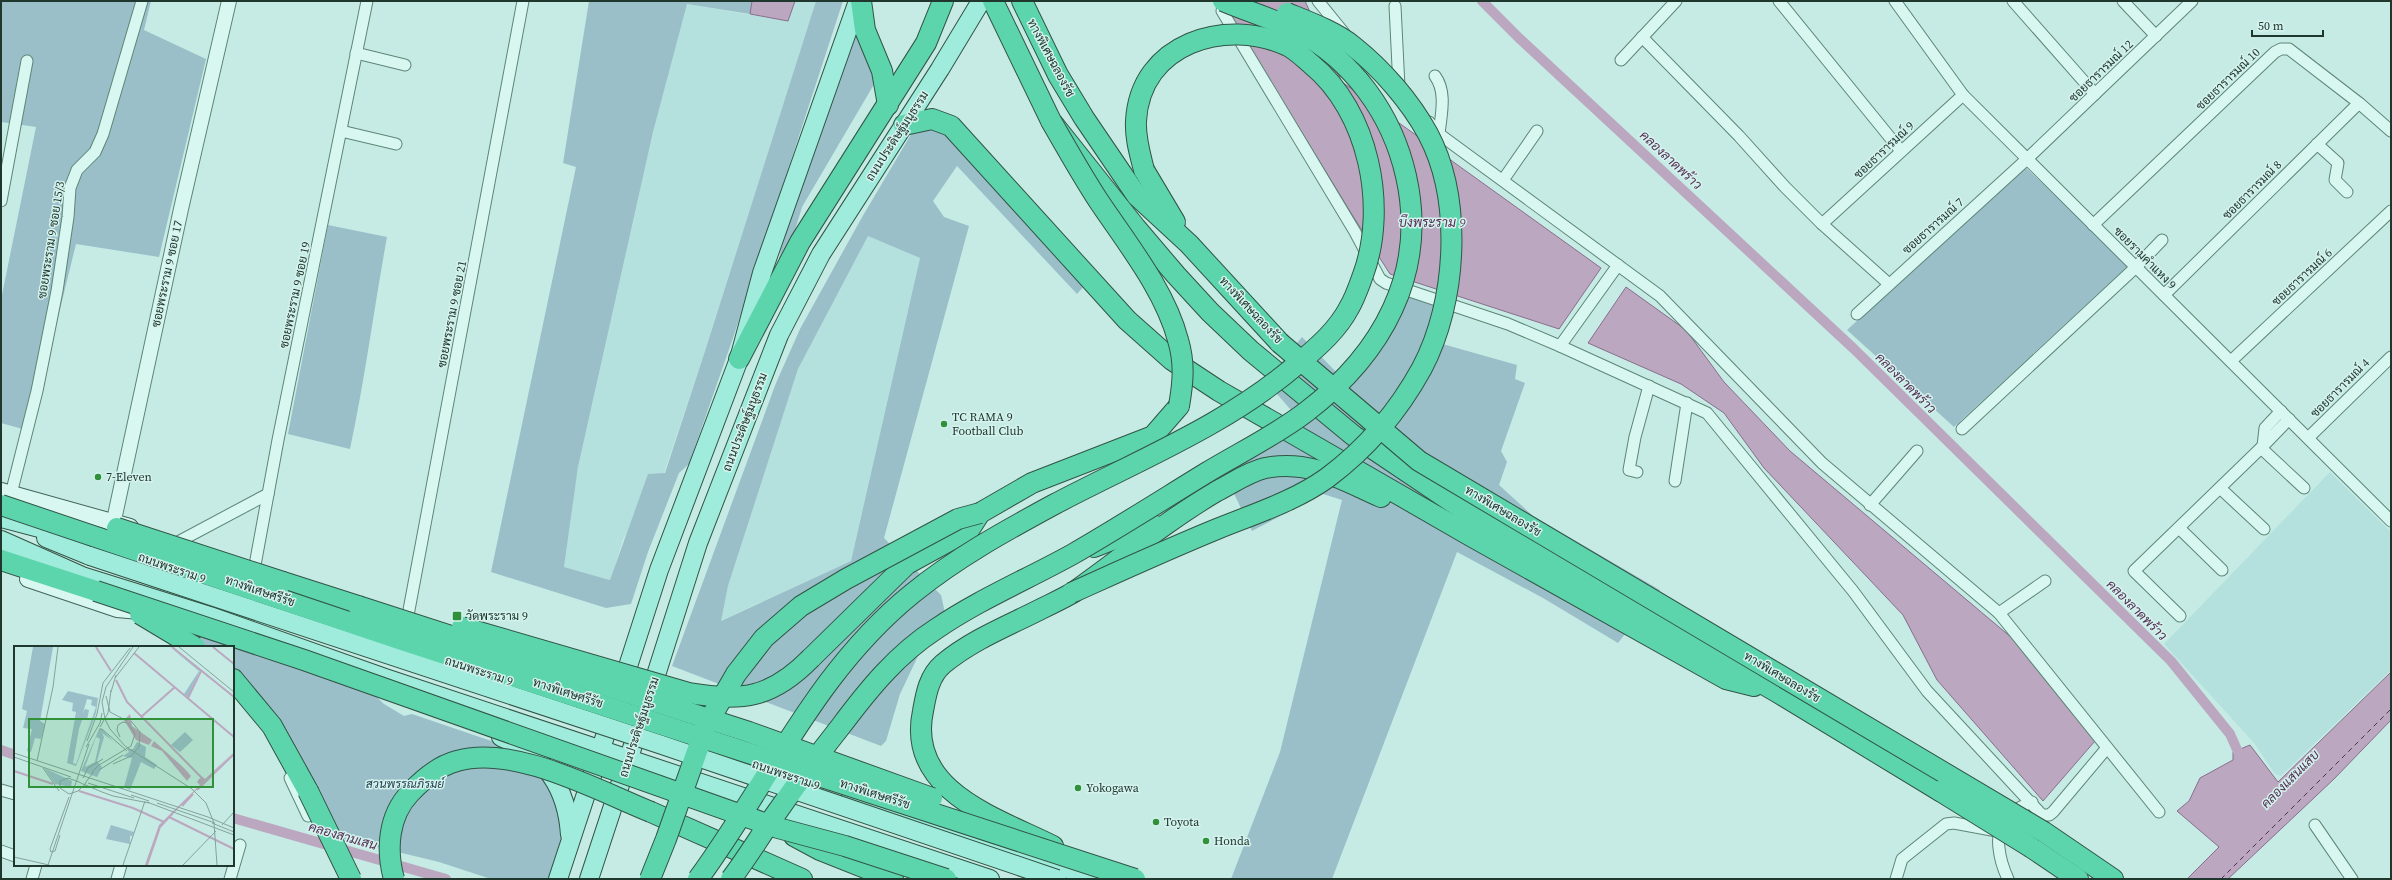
<svg xmlns="http://www.w3.org/2000/svg" width="2392" height="880" viewBox="0 0 2392 880" font-family="'Source Serif 4',Sarabun,serif">
<style>
.farmland{fill:#b4e1de}
.green{fill:#9abfc9;fill-rule:evenodd}
.water{fill:#bba7bf;stroke:#886e8d}
.lines{fill:none;stroke-linecap:round;stroke-linejoin:round}
.canal{stroke:#bba7bf;stroke-width:10}
.ferry{stroke:#553054;stroke-width:1;stroke-dasharray:5 4;stroke-linecap:butt}
.minor-casing{stroke:#5d8677;stroke-width:13}
.tertiary-casing{stroke:#5d8677;stroke-width:16}
.secondary-casing{stroke:#406758;stroke-width:18}
.primary-casing{stroke:#315445;stroke-width:20}
.motorway-casing{stroke:#315445;stroke-width:22}
.minor{stroke:#d9f7f1;stroke-width:11}
.tertiary{stroke:#d9f7f1;stroke-width:14}
.secondary{stroke:#d9f7f1;stroke-width:16}
.primary{stroke:#a0ecdc;stroke-width:18}
.motorway{stroke:#5dd5ac;stroke-width:20}
.primary-bridge-casing{stroke:#315445;stroke-width:20;stroke-linecap:butt}
.motorway-bridge-casing{stroke:#315445;stroke-width:22;stroke-linecap:butt}
.primary-bridge{stroke:#a0ecdc;stroke-width:18}
.motorway-bridge{stroke:#5dd5ac;stroke-width:20}
.poi-dot{fill:#31913a;stroke:#d5f3ee;stroke-width:1.5}
.labels{text-anchor:middle;dominant-baseline:central;stroke-width:3;stroke-linejoin:round;paint-order:stroke}
.street-label{font-size:12px;fill:#20372d;stroke:#d5f3ee}
.poi-label{font-size:12px;fill:#20372d;stroke:#d5f3ee;text-anchor:start}
.park-label{font-size:12px;font-style:italic;fill:#284352;stroke:#d5f3ee}
.water-label{font-size:13px;font-style:italic;fill:#553054;stroke:#d5f3ee}
.inset-river{fill:none;stroke:#bba7bf;stroke-width:2}
.inset-road{fill:none;stroke:#84a39b;stroke-width:1}
.view{fill:#31913a;fill-opacity:0.15;stroke:#31913a;stroke-width:2}
.inset-edge{fill:none;stroke:#20372d;stroke-width:2}
</style>
<rect width="100%" height="100%" fill="#c6ebe4"/>
<g class="farmland">
<polygon points="687,1 687,4 788,21 795,1 816,1 706,348 664,473 623,539 611,580 564,567 578,467 653,132"/>
<polygon points="868,235 920,258 851,561 720,621 728,586 798,369"/>
<polygon points="2330,472 2391,532 2391,670 2281,776 2275,774 2254,743 2164,644"/>
</g>
<g class="green">
<polygon points="1,1 151,1 144,30 206,59 159,257 76,244 30,431 1,423 1,300 36,127 1,122"/>
<polygon points="589,1 752,1 750,14 687,4 653,132 578,467 564,567 610,580 648,474 665,473 706,348 816,1 843,1 733,338 689,464 679,473 648,552 631,604 606,608 491,572 576,167 563,163"/>
<polygon points="855,24 877,71 873,86 802,207 793,237 777,270 781,249"/>
<path d="M937,125L1086,284L1077,294L957,166L933,201L944,217L969,226L884,538L941,595L948,626L919,654L900,694L886,741L881,746L672,666L776,383L800,329L861,219L913,131ZM868,236L920,258L851,561L721,621L728,586L798,369Z"/>
<polygon points="2025,167 2130,264 1954,427 1847,330"/>
<path d="M328,225L387,237C374,308 365,379 350,449L288,434Z"/>
<polygon points="1405,294 1451,309 1439,343 1517,365 1515,379 1525,383 1501,451 1507,462 1499,485 1533,516 1660,590 1618,643 1543,598 1457,552 1332,879 1231,879 1280,752 1342,500 1323,494 1252,531 1223,471 1302,423 1266,381 1302,337 1346,382"/>
<polygon points="193,631 368,689 384,704 404,716 412,714 506,746 549,784 562,820 561,838 548,879 491,879 439,862 336,837 233,675 233,647 199,647 192,639"/>
</g>
<g class="water">
<polygon points="752,1 795,1 788,21 750,14"/>
<polygon points="1239,1 1305,1 1342,82 1601,268 1559,329 1390,274 1351,213 1229,13"/>
<polygon points="1626,287 1686,330 1724,382 1790,451 2012,638 2095,741 2043,801 1937,680 1903,615 1764,468 1724,413 1681,384 1588,343"/>
<polygon points="2391,672 2391,720 2334,779 2228,879 2187,879 2219,847 2177,811 2189,801 2200,778 2233,760 2233,752 2250,745 2278,782"/>
</g>
<g class="lines">
<g class="canal">
<polyline points="1482,1 1519,38 1853,348 2171,661 2230,734 2243,763"/>
<polyline points="1,750 15,755"/>
<polyline points="233,818 446,879"/>
</g>
<polyline class="ferry" points="2221,879 2391,709"/>
<defs>
<g id="minor">
<polyline points="1224,1 1222,11 1355,232 1380,279 1386,283 1508,324 1560,346 1707,413 1853,591 1927,691 2042,815 2049,815 2053,812 2106,749"/>
<polyline points="1318,1 1344,33"/>
<polyline points="1779,1 1901,151"/>
<polyline points="1895,1 1963,95 2391,521"/>
<polyline points="2013,1 2095,94"/>
<polyline points="2123,1 2156,36"/>
<polyline points="1395,6 1399,87"/>
<polyline points="1642,37 1739,136 1785,187 1822,224 1889,284"/>
<polyline points="356,53 405,65"/>
<polyline points="1621,60 1676,1"/>
<path d="M1435,76C1447,92 1441,115 1439,134"/>
<polyline points="1429,122 1439,134 1660,296 1822,463 1999,613"/>
<polyline points="341,131 396,144"/>
<polyline points="2317,144 2338,163 2335,180 2347,192"/>
<polyline points="1503,180 1537,131"/>
<polyline points="1,201 27,61"/>
<polyline points="1822,224 1963,95"/>
<polyline points="2093,225 2275,52 2281,49 2289,49 2359,103 2391,131"/>
<polyline points="2164,295 2359,103"/>
<polyline points="1857,314 2027,159 2192,1"/>
<polyline points="1560,346 1618,265"/>
<polyline points="2231,361 2391,211"/>
<polyline points="2281,411 2265,428 2263,446 2289,419"/>
<polyline points="1962,429 2136,267 2162,240"/>
<polyline points="2308,438 2391,357"/>
<polyline points="2261,448 2304,488"/>
<polyline points="1637,472 1629,470 1635,437 1649,386"/>
<polyline points="1675,481 1687,403"/>
<polyline points="2220,488 2264,529"/>
<polyline points="11,494 37,391 57,291 68,217 70,188 77,170 95,152 103,134 142,1"/>
<polyline points="1870,505 1917,451"/>
<polyline points="2179,528 2222,570"/>
<polyline points="178,542 268,494"/>
<polyline points="253,576 278,440 367,1"/>
<polyline points="2045,581 1999,613 2159,812"/>
<polyline points="2180,616 2134,571 2263,446"/>
<polyline points="406,626 523,1"/>
<polyline points="290,778 308,816"/>
<polyline points="1,790 15,794"/>
<polyline points="2315,825 2352,879"/>
<polyline points="1,851 15,856"/>
<polyline points="32,879 36,865"/>
<polyline points="117,879 121,865"/>
<polyline points="230,879 240,845"/>
<polyline points="1896,879 1902,859 1946,824 1954,823 1997,831"/>
<path d="M2008,879C2000,862 1992,832 2007,816C2014,809 2023,806 2032,802"/>
</g>
<polyline id="tertiary" points="111,534 181,209 229,1"/>
<g id="secondary">
<polyline points="1,491 130,527"/>
<polyline points="28,579 117,609 140,611"/>
</g>
<g id="primary">
<polyline points="1,518 66,535"/>
<polyline points="46,538 90,556"/>
<polyline points="1,540 82,576 210,616 385,678 990,879"/>
<polyline points="621,688 659,570 739,359 762,273 858,1"/>
<polyline points="649,697 698,543 779,335 821,254 940,69 981,1"/>
<path d="M501,737C545,756 567,787 570,835"/>
<polyline points="851,797 1099,879"/>
<polyline points="558,879 613,712"/>
<polyline points="589,879 641,721"/>
</g>
<g id="motorway">
<polyline points="861,1 865,30 882,71 888,105"/>
<polyline points="993,1 1051,121 1136,228 1176,275 1210,312 1251,351 1354,436 1464,510 1777,692 1940,791"/>
<polyline points="1022,1 1058,75 1084,118 1137,196 1189,244 1280,343"/>
<polyline points="904,125 932,119 951,126 1127,320 1172,360 1219,391 1469,535 1726,679 1754,686"/>
<polyline points="1144,170 1175,222"/>
<polyline points="739,359 800,242 926,43 943,1"/>
<polyline points="1094,547 1152,524"/>
<polyline points="1,560 96,591"/>
<polyline points="283,582 358,606"/>
<polyline points="811,658 907,564 969,530 980,513 1032,483 1153,436 1179,406"/>
<polyline points="233,679 272,726 308,791"/>
<polyline points="651,812 802,879"/>
<polyline points="2044,832 2113,879"/>
<polyline points="794,836 820,850 893,879"/>
<path d="M1053,846C997,818 906,791 923,711C926,694 929,676 943,664C973,639 1010,625 1043,608C1053,603 1064,598 1074,592C1122,558 1166,521 1217,491C1233,483 1248,472 1265,468C1311,459 1342,480 1381,497"/>
<polyline points="2032,848 2078,879"/>
</g>
</defs>
<use href="#minor" class="minor-casing"/>
<use href="#tertiary" class="tertiary-casing"/>
<use href="#secondary" class="secondary-casing"/>
<use href="#primary" class="primary-casing"/>
<use href="#motorway" class="motorway-casing"/>
<use href="#minor" class="minor"/>
<use href="#tertiary" class="tertiary"/>
<use href="#secondary" class="secondary"/>
<use href="#primary" class="primary"/>
<use href="#motorway" class="motorway"/>
<defs>
<polyline id="primary-bridge" points="90,556 662,745 1057,879"/>
<g id="motorway-bridge">
<path d="M1051,121C1066,147 1081,174 1098,200C1126,242 1165,290 1178,340C1185,363 1183,383 1179,406"/>
<polyline points="1280,343 1419,461 2044,832"/>
<polyline points="1,505 399,639 1135,879"/>
<polyline points="117,528 283,582"/>
<polyline points="96,591 304,660 778,828 845,846 946,879"/>
<path d="M1071,593C1120,571 1168,549 1217,529C1254,514 1295,501 1327,478C1366,449 1399,410 1422,368C1457,302 1463,200 1428,134C1410,101 1382,69 1353,46C1334,31 1309,22 1287,13"/>
<polyline points="358,606 749,732 932,798"/>
<polyline points="140,614 195,647"/>
<path d="M462,627L689,693C742,702 772,698 811,658"/>
<polyline points="308,791 351,879"/>
<polyline points="1940,791 2032,848"/>
<path d="M394,879C386,850 388,816 410,793C423,779 438,766 457,761C513,744 599,791 651,812"/>
<polyline points="650,879 666,839 706,726 736,674 764,638 801,606 846,579 958,519 980,513"/>
<path d="M698,879C770,781 816,671 913,593C956,558 1005,531 1053,505C1138,460 1228,425 1301,361C1319,346 1338,329 1349,308C1355,298 1359,286 1363,275C1388,207 1369,111 1311,64C1304,58 1296,50 1288,46C1226,17 1140,43 1136,121C1135,138 1140,154 1144,170"/>
<path d="M731,879C747,858 760,836 775,815C796,785 818,755 841,726C868,690 897,654 936,629C978,600 1028,579 1073,554C1118,528 1162,500 1206,473C1239,453 1276,435 1306,412C1382,354 1428,273 1406,176C1392,114 1353,60 1296,30C1273,19 1247,11 1223,1"/>
</g>
</defs>
<use href="#primary-bridge" class="primary-bridge-casing"/>
<use href="#motorway-bridge" class="motorway-bridge-casing"/>
<use href="#primary-bridge" class="primary-bridge"/>
<use href="#motorway-bridge" class="motorway-bridge"/>
</g>
<g class="poi-dot">
<circle cx="944" cy="424" r="4"/>
<circle cx="98" cy="477" r="4"/>
<rect x="452" y="611" width="10" height="10" rx="2"/>
<circle cx="1078" cy="788" r="4"/>
<circle cx="1156" cy="822" r="4"/>
<circle cx="1206" cy="841" r="4"/>
</g>
<g class="labels">
<g class="street-label">
<text transform="translate(1051 58) rotate(62)">ทางพิเศษฉลองรัช</text>
<text transform="translate(2101 71) rotate(-44)">ซอยธารารมณ์ 12</text>
<text transform="translate(2228 79) rotate(-44)">ซอยธารารมณ์ 10</text>
<text transform="translate(897 136) rotate(-57)">ถนนประดิษฐ์มนูธรรม</text>
<text transform="translate(1884 150) rotate(-43)">ซอยธารารมณ์ 9</text>
<text transform="translate(2252 190) rotate(-45)">ซอยธารารมณ์ 8</text>
<text transform="translate(1933 226) rotate(-42)">ซอยธารารมณ์ 7</text>
<text transform="translate(51 240) rotate(-81)">ซอยพระราม 9 ซอย 15/3</text>
<text transform="translate(2145 258) rotate(45)">ซอยรามคำแหง 9</text>
<text transform="translate(167 274) rotate(-78)">ซอยพระราม 9 ซอย 17</text>
<text transform="translate(2302 277) rotate(-43)">ซอยธารารมณ์ 6</text>
<text transform="translate(295 295) rotate(-78)">ซอยพระราม 9 ซอย 19</text>
<text transform="translate(1251 310) rotate(47)">ทางพิเศษฉลองรัช</text>
<text transform="translate(452 314) rotate(-79)">ซอยพระราม 9 ซอย 21</text>
<text transform="translate(2340 388) rotate(-45)">ซอยธารารมณ์ 4</text>
<text transform="translate(745 422) rotate(-69)">ถนนประดิษฐ์มนูธรรม</text>
<text transform="translate(1503 511) rotate(31)">ทางพิเศษฉลองรัช</text>
<text transform="translate(172 568) rotate(19)">ถนนพระราม 9</text>
<text transform="translate(260 591) rotate(19)">ทางพิเศษศรีรัช</text>
<text transform="translate(479 671) rotate(18)">ถนนพระราม 9</text>
<text transform="translate(1782 677) rotate(31)">ทางพิเศษฉลองรัช</text>
<text transform="translate(568 693) rotate(18)">ทางพิเศษศรีรัช</text>
<text transform="translate(639 727) rotate(-72)">ถนนประดิษฐ์มนูธรรม</text>
<text transform="translate(786 775) rotate(19)">ถนนพระราม 9</text>
<text transform="translate(875 794) rotate(18)">ทางพิเศษศรีรัช</text>
</g>
<g class="poi-label">
<text x="952" y="417">TC RAMA 9<tspan x="952" dy="14">Football Club</tspan></text>
<text x="106" y="477">7-Eleven</text>
<text x="466" y="616">วัดพระราม 9</text>
<text x="1086" y="788">Yokogawa</text>
<text x="1164" y="822">Toyota</text>
<text x="1214" y="841">Honda</text>
</g>
<g class="park-label">
<text x="405" y="784">สวนพรรณภิรมย์</text>
</g>
<g class="water-label">
<text transform="translate(1671 160) rotate(43)">คลองลาดพร้าว</text>
<text x="1432" y="222">บึงพระราม 9</text>
<text transform="translate(1906 383) rotate(45)">คลองลาดพร้าว</text>
<text transform="translate(2137 610) rotate(45)">คลองลาดพร้าว</text>
<text transform="translate(2290 779) rotate(-45)">คลองแสนแสบ</text>
<text transform="translate(343 836) rotate(16)">คลองสามเสน</text>
</g>
</g>
<g transform="translate(14 646)">
<rect width="220" height="220" fill="#c6ebe4"/>
<path d="M19,1H39L26,75L31,78L27,93L21,92L17,106L13,105L18,83L9,82L13,65L8,63ZM156,1L186,24L174,51L170,48L185,25ZM54,45L84,52L82,67L62,120L53,117L62,66L58,65L59,57L48,54ZM73,53L78,54L77,59L82,61L62,118L59,117L65,83L68,74H73L75,64L71,63L69,67ZM85,83H88L99,95L88,87L90,91L83,115L88,121L83,131L67,125ZM82,91L86,93L81,116L71,121ZM171,86L179,94L166,106L157,99ZM123,96L132,101L131,111L143,119L140,123L127,116L116,144L110,141L118,112L109,110L115,106L113,103H119ZM30,122L58,135L57,141L41,138ZM97,179L120,186L118,190H116V198L92,193Z" fill="#9abfc9" fill-rule="evenodd"/>
<path d="M116,68L118,80L138,94L135,99L122,94L110,74ZM140,95L170,122L177,130L173,135L148,105L137,100ZM220,106L146,181L133,219H131L145,179L186,139L183,136L185,133L189,131L191,133Z" fill="#bba7bf"/>
<path class="inset-river" d="M82,1L97,25M158,1L220,51M199,1L220,18M120,7L220,91M102,34L113,56L188,132M174,52L187,25M127,71L161,41M0,125L39,138M183,144L220,108M65,145L119,162L150,176M168,160L179,148M155,171L220,203M133,219L146,181L159,167"/>
<path class="inset-road" d="M119,1L92,41L88,56L91,73L96,83L111,100L178,143L192,157L200,177L203,219M165,1L220,46M101,32L125,1M97,46L102,29M92,50L96,66L113,75M86,81L94,67L97,44M85,83H88L113,105M106,91L103,84L104,79L109,76L114,77L121,88L117,100L85,119L79,125L78,128L72,136L70,140L68,141L64,145L55,148L46,142V135L54,132L65,136L69,138L81,143L88,146L99,150L135,157M73,95L83,68L89,37L116,2M72,101L86,77L88,67M0,107L194,171L220,182M0,111L57,131M23,115L39,41L44,1M99,118L117,110L125,101L126,86L117,75M29,122L45,145M85,124L109,109M69,132L74,122L89,113M74,137L120,152M117,149L135,155M133,156L220,189M143,157L201,177M198,177L220,186M208,179L220,166M46,189L41,205L37,206L36,203L55,151M0,211L35,219M34,219L75,98M109,219L131,155M169,219L202,185"/>
<path class="view" d="M15,73H199V141H15Z"/>
<rect width="220" height="220" class="inset-edge"/>
</g>
<rect width="2392" height="880" fill="none" stroke="#20372d" stroke-width="4"/>
<path d="M2252 30v6h71v-6" fill="none" stroke="#20372d" stroke-width="2"/>
<text x="2258" y="30" font-size="12" fill="#20372d" stroke="#d5f3ee" stroke-width="3" paint-order="stroke">50 m</text>
</svg>
